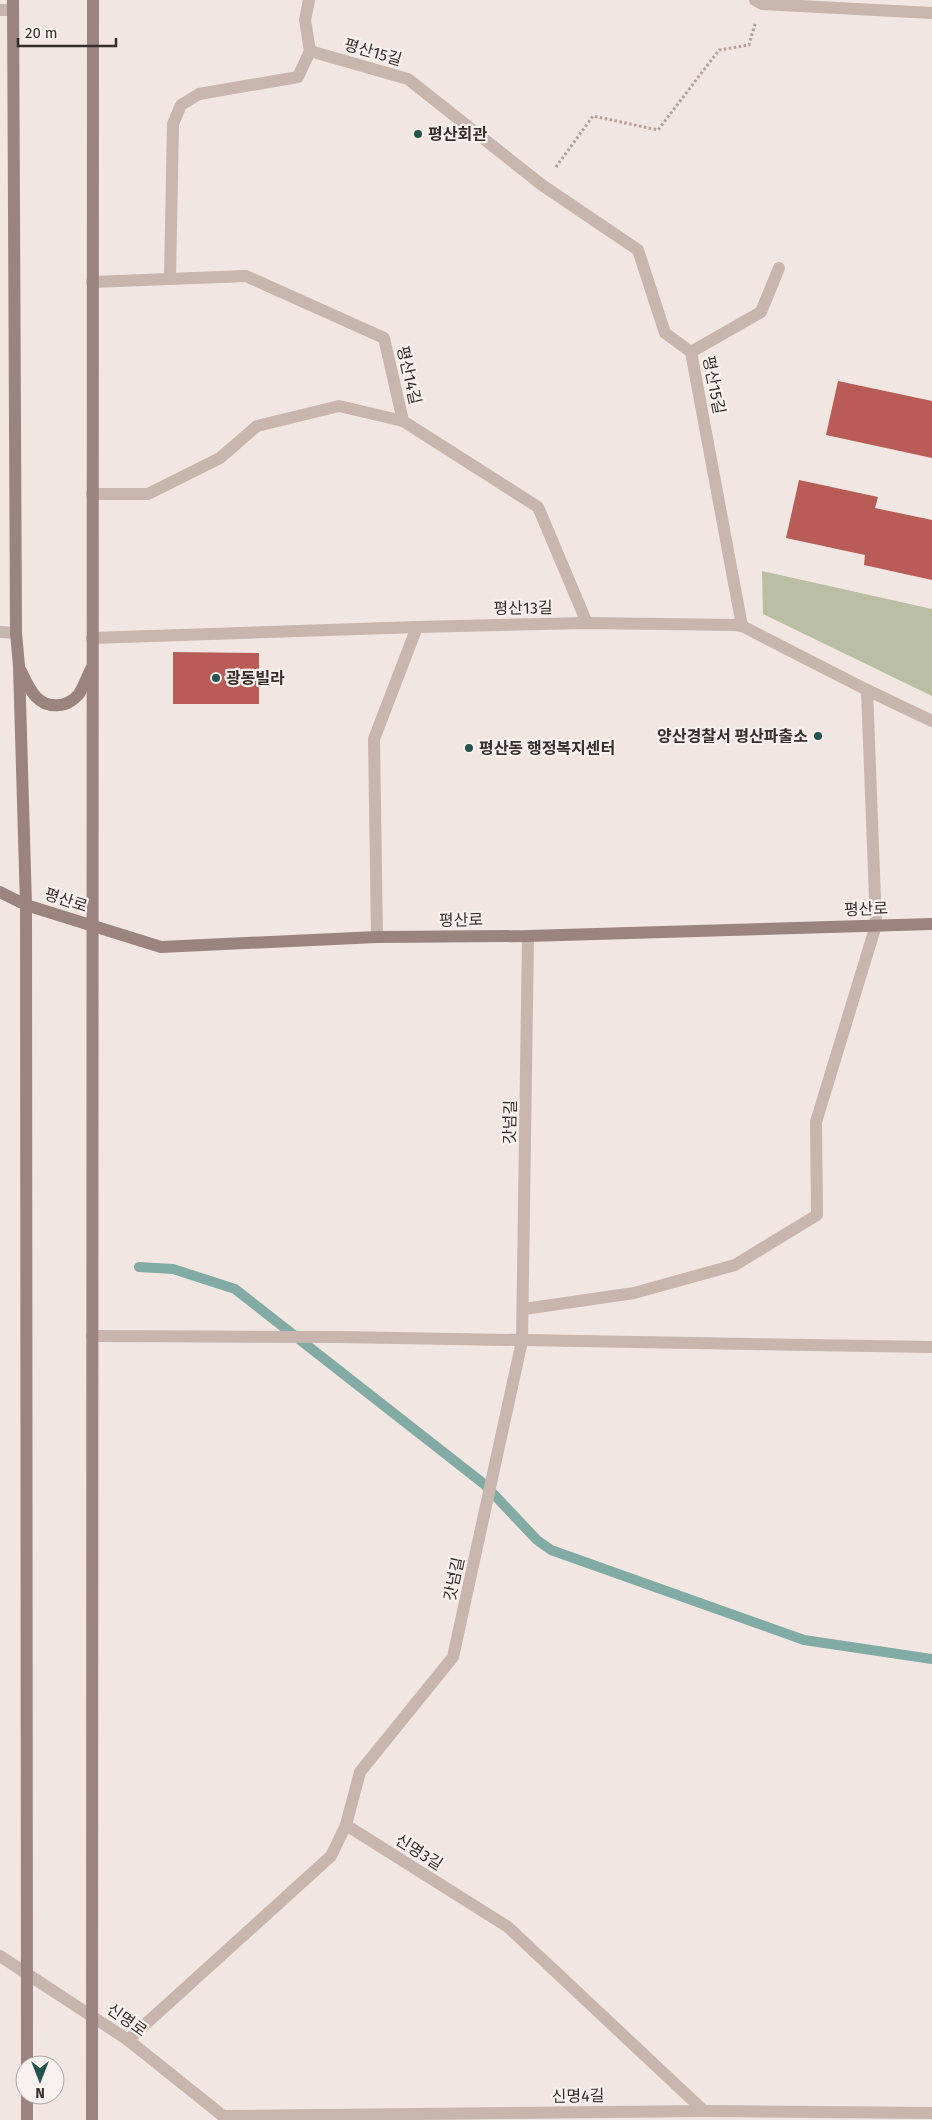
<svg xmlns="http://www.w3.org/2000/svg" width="932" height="2120" viewBox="0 0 932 2120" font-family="'Fira Sans','Noto Sans KR',sans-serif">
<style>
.green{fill:#babea2}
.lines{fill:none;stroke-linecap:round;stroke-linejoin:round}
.stream{stroke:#83aba5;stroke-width:10}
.building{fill:#b95c57}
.path{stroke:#b39f98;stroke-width:3;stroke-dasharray:2.5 2.5;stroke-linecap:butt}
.lane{stroke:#c8b5ad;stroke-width:12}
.street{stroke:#c8b5ad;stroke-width:12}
.secondary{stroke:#9b847f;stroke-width:12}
.poi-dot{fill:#25544f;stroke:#f9f1ed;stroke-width:2}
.labels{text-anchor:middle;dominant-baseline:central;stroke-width:4.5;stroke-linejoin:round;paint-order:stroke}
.street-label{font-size:16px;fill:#372d2b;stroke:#f9f1ed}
.poi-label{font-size:16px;font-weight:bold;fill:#372d2b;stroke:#f9f1ed;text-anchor:start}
</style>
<rect width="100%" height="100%" fill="#f1e6e1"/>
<polygon class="green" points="762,571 932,609 932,696 763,614"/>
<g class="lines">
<polyline class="stream" points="139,1267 173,1269 235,1289 484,1484 537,1540 551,1550 804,1640 932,1659"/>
</g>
<g class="building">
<polygon points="838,381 932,401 932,458 826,435"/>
<polygon points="799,480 878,497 875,508 932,520 932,580 864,565 865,555 786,538"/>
<polygon points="173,652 259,653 259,704 173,704"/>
</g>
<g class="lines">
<polyline class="path" points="556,167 593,116 658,130 719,50 749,45 755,24"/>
<g class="lane">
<polyline points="691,352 761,312 779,268"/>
<polyline points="377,937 374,739 417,627"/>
<polyline points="524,1309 634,1293 735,1265 817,1215 816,1122 876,925"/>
</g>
<g class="street">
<polyline points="755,0 762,4 932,13"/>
<polyline points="0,10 13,10"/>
<polyline points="310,51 408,79 542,185 638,250 665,333 691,352 742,626"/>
<polyline points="170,279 173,124 181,105 199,94 298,77 310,51 305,20 309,0"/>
<polyline points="92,282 246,276 384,338 403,421 538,507 587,623"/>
<polyline points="92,494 148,494 220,458 257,426 339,406 403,421"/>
<polyline points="0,632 16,633"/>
<polyline points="92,638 417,627 587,623 735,625 742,626 867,690 932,721"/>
<polyline points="867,690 876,925"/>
<polyline points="92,1336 339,1337 932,1347"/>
<polyline points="346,1825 360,1772 453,1657 522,1341 528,936"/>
<polyline points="0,1956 128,2040 228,2120"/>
<polyline points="128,2040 331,1856 346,1825 508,1927 704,2111"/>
<polyline points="225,2116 704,2111 932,2113"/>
</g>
<g class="secondary">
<polyline points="13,0 16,633 19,666 26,905 27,2065"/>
<path d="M21,671C29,688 37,708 59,705C66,705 74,700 79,694C84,686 87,677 91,669"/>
<polyline points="0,892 26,905 161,947 377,937 528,936 932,924"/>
<polyline points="27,2095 27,2120"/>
<polyline points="92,2120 93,0"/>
</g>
</g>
<g class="poi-dot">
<circle cx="418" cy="134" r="5"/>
<circle cx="216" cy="678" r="5"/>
<circle cx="818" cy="736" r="5"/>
<circle cx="469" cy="748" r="5"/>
</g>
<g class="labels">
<g class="street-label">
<text transform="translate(373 52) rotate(16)">평산15길</text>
<text transform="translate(409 375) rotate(77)">평산14길</text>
<text transform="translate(714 385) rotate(79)">평산15길</text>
<text transform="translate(523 608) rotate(-1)">평산13길</text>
<text transform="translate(66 900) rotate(18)">평산로</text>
<text transform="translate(866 909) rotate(-2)">평산로</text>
<text transform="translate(461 920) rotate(-1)">평산로</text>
<text transform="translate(510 1122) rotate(-89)">갓넘길</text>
<text transform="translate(454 1579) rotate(-78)">갓넘길</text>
<text transform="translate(419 1852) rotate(32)">신명3길</text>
<text transform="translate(127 2020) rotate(35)">신명로</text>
<text transform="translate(578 2096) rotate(-1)">신명4길</text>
</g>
<g class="poi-label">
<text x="428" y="134">평산회관</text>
<text x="226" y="678">광동빌라</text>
<text x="808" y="736" text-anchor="end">양산경찰서 평산파출소</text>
<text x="479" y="748">평산동 행정복지센터</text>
</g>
</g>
<g transform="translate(40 2080) rotate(180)"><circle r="24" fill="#f9f1ed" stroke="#aba39f"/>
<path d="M0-4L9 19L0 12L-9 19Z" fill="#25544f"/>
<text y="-8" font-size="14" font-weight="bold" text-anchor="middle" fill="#372d2b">N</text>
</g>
<path d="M18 38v8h98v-8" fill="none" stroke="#372d2b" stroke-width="2.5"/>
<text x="25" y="38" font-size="15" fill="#372d2b" stroke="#f9f1ed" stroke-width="4" paint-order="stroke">20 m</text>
</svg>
